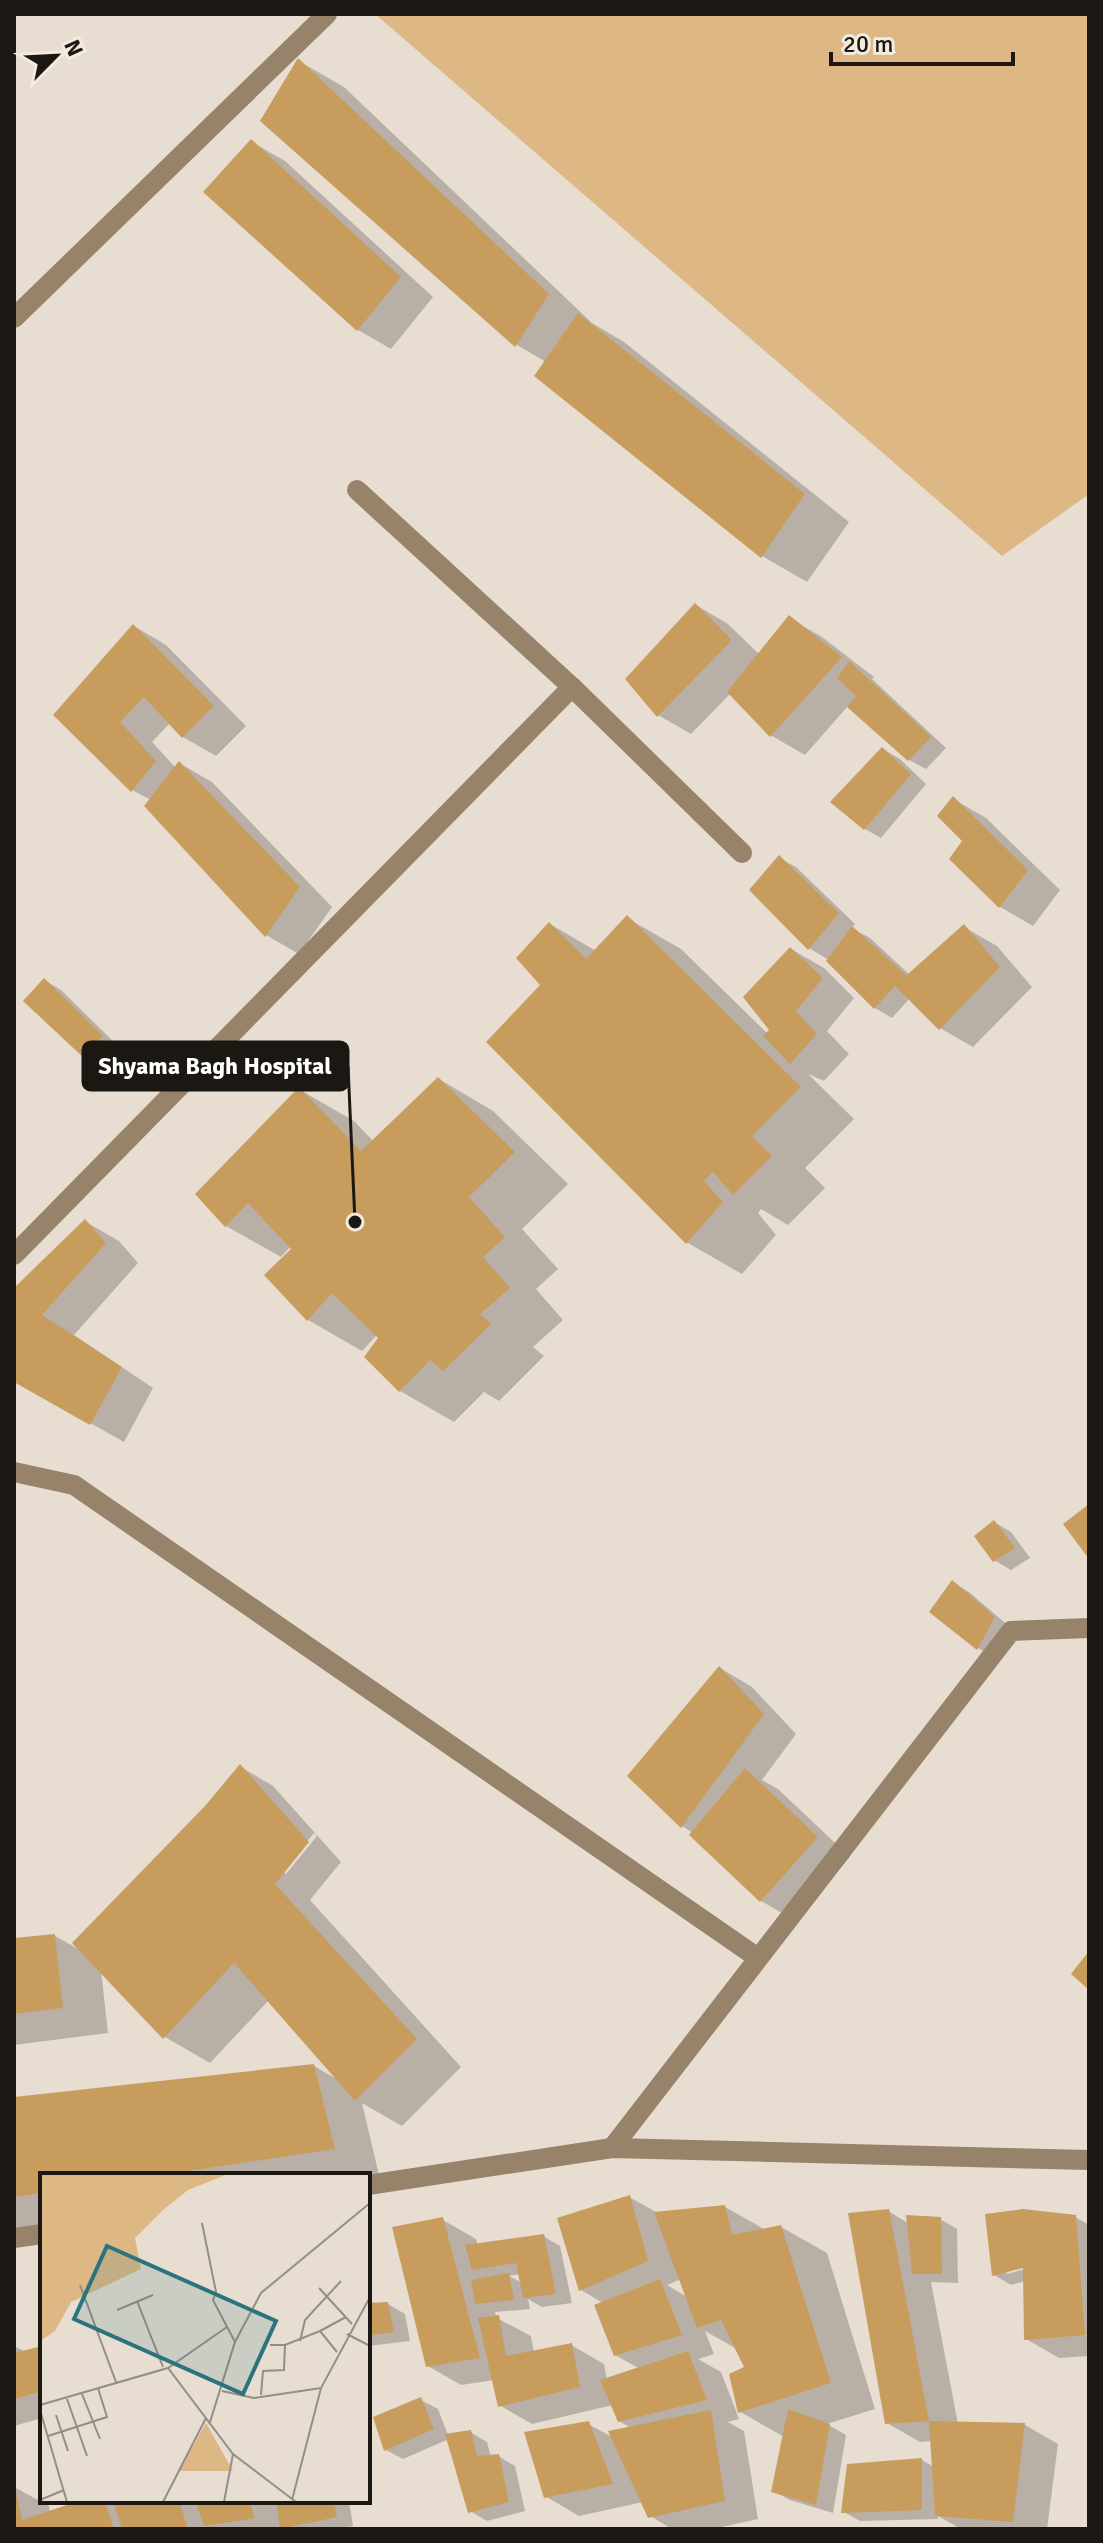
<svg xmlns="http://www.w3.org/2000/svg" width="1103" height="2543" viewBox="0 0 1103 2543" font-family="Signika,sans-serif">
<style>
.green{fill:#deb884}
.shadow{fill:#0003;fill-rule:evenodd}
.building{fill:#c89c5d}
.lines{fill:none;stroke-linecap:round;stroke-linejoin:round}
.minor{stroke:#968369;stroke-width:20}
.inset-road{fill:none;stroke:#958e85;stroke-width:2}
.view{fill:#2b747d;fill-opacity:0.15;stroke:#2b747d;stroke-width:4}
.inset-edge{fill:none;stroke:#1b1814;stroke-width:4}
.leader{fill:none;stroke:#1b1814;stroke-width:3}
.callout-dot{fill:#1b1814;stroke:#f4eade;stroke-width:3}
.callout{fill:#1b1814;stroke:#1b1814;stroke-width:3}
.callout-label{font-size:24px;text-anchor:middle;font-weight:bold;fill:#fff}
</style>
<rect width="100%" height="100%" fill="#e7ddd1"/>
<polygon class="green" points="375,14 1089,14 1089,494 1002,556"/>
<g class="shadow">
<polygon points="299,61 344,87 592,323 624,342 849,522 807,582 762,556 546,362 517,345 262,120"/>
<polygon points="252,142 285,161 433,297 391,349 358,330"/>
<polygon points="696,605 728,624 760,655 789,618 822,637 874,677 872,679 946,748 926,769 909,760 848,706 805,755 772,736 731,693 691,734 658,715"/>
<polygon points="134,626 166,645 246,726 216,756 183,737 170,723 152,742 176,768 179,763 212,782 332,907 299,954 266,935 151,800 132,790 56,715"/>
<polygon points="883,749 900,759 926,784 881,838 865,829"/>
<polygon points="953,799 986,818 1060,890 1033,926 1000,907 951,858 964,841"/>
<polygon points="779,858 796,867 855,924 851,928 870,938 910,975 964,927 997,946 1032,987 973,1047 940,1028 910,998 892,1018 875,1008 829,960 809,948"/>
<polygon points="627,918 681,949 768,1034 771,1030 791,949 824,968 854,998 827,1031 849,1054 824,1081 808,1074 854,1119 805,1168 825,1188 788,1225 761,1209 758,1213 776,1235 742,1274 688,1243 489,1042 543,985 550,924 596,951"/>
<polygon points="44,980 61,990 118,1046 102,1066 85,1056"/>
<polygon points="439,1079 493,1111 568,1184 522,1229 558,1269 536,1289 563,1320 533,1347 544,1356 499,1401 484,1392 454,1422 400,1391 377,1335 362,1351 308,1320 294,1249 291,1246 281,1257 226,1226 198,1194 300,1090 354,1121 374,1142"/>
<polygon points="86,1222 119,1241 138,1263 74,1335 153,1388 124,1442 14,1380 14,1290"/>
<polygon points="994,1522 1011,1532 1030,1558 1011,1570 994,1560"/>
<polygon points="953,1582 969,1592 1011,1628 994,1658 978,1648"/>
<polygon points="720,1668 752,1687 796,1734 762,1780 778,1789 850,1857 794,1920 761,1901 692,1835 693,1833 682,1826"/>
<path d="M241,1767L273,1786L341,1862L310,1900L461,2067L402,2126L362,2103L379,2175H42V2225L14,2229V2099L314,2066L338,2080L269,2000L210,2063L165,2037L101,1970L108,2033L14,2045V1940L55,1936L82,1951ZM314,1833L317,1836L286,1874L283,1871Z"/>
<path d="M629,2197L658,2213L725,2207L766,2230L781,2227L827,2253L875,2409L827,2424L846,2435L833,2513L790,2500L773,2491L784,2437L739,2411L746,2368L737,2349L705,2331L714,2354L698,2359L721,2372L739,2419L728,2422L744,2431L758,2519L713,2529H672L650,2516L643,2502L579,2516L545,2496L588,2424L614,2438L631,2428L619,2421L613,2405L532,2424L499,2405L494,2380L461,2385L428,2366L443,2220L476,2239L478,2245L543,2236L560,2246L572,2303L542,2307L528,2299L530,2309L495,2312L497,2318L531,2336L534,2353L571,2345L604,2364L607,2380L640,2369L615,2355L603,2303L581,2290ZM520,2274L522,2283L509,2276ZM681,2279L687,2297L667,2285Z"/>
<polygon points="888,2211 908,2223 940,2219 957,2229 958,2283 931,2282 958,2424 1025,2425 1058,2444 1047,2529 961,2529 938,2516 938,2519 860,2521 844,2512 922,2460 934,2467 932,2441 920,2442 887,2423"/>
<path d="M1075,2217L1089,2225V2356L1059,2358L1026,2339L1025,2281L1011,2285L994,2275ZM1032,2263L1033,2267L1007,2274V2270Z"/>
<polygon points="388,2304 405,2314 410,2341 368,2346 368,2305"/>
<polygon points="14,2346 26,2352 42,2348 42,2418 14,2426"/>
<polygon points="421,2400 438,2409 448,2435 470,2432 487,2442 491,2457 498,2456 515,2466 525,2511 487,2521 470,2511 449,2439 403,2459 386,2450"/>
<polygon points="14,2487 49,2506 50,2513 81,2501 349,2501 353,2526 339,2529 14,2529"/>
</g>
<g class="building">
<polygon points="298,58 549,294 515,347 260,121"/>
<polygon points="251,139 401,277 357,331 203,192"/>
<polygon points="578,313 805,494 761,558 534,376"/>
<polygon points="695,603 732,640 657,717 625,679"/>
<polygon points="789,615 842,657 770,737 727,692"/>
<polygon points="133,624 214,706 182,738 144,697 120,722 156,761 131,792 53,715"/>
<polygon points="849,661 931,737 908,761 847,707 856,696 837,678"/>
<polygon points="882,747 911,774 864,830 830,802"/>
<polygon points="179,761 300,887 265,937 144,806"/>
<polygon points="953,796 1028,870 999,908 949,859 962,841 937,816"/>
<polygon points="779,855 839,913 808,950 749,890"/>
<polygon points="627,915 801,1087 752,1136 772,1156 733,1195 713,1172 704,1181 723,1202 686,1244 486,1042 540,985 516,958 549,922 586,959"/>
<polygon points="964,924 1000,967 939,1030 895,986 874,1009 826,961 852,926 906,975 899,982"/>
<polygon points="790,947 823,978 796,1011 817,1034 790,1064 763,1036 769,1030 743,997"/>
<polygon points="44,978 103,1036 84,1058 23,1001"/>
<polygon points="438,1077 515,1152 469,1197 505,1237 483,1257 510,1288 480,1314 491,1324 443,1371 430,1360 399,1392 364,1357 378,1338 332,1293 307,1321 264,1275 291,1249 248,1203 225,1227 195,1194 299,1087 361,1151"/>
<polygon points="85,1219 106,1243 42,1315 122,1367 90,1425 14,1382 14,1288"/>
<polygon points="1089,1504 1089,1559 1063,1524"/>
<polygon points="994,1520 1015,1548 993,1562 974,1536"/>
<polygon points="952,1580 995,1617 977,1650 929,1612"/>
<polygon points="719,1666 764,1714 681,1828 627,1776"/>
<polygon points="240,1764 309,1842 275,1884 417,2039 355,2101 234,1963 163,2039 72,1943 205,1806"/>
<polygon points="745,1768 818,1837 760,1902 689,1835"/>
<polygon points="55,1934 63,2008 14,2014 14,1938"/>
<polygon points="1089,1951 1089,1990 1071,1974"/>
<polygon points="314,2064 335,2149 162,2175 42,2175 42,2193 14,2197 14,2097"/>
<polygon points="630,2195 648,2261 579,2291 557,2218"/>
<polygon points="725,2205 732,2235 781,2225 831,2383 738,2413 729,2374 744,2367 721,2320 697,2328 654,2212"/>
<polygon points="889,2209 929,2421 885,2424 848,2213"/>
<polygon points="1023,2209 1076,2215 1085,2335 1024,2340 1023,2268 992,2276 985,2214"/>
<polygon points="906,2215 941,2217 942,2274 912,2274"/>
<polygon points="443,2217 480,2358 426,2367 392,2227"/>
<polygon points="544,2234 556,2294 523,2298 516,2263 472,2270 465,2245"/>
<polygon points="509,2273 514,2300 475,2304 471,2280"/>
<polygon points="660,2279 682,2335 614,2356 594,2305"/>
<polygon points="388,2302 394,2332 368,2336 368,2303"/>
<polygon points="499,2315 506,2356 572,2343 580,2387 498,2407 478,2318"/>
<polygon points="42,2346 42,2391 14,2399 14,2353"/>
<polygon points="688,2351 707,2400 618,2422 600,2380"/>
<polygon points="421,2397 434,2429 384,2451 373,2417"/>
<polygon points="788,2409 830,2424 816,2505 771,2492"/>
<polygon points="711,2410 725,2501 648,2518 608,2431"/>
<polygon points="589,2421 613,2484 544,2498 524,2432"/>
<polygon points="929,2421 1025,2423 1013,2522 935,2516"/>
<polygon points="471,2430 477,2456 499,2454 509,2502 468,2513 445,2434"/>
<polygon points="922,2458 922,2510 841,2513 847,2464"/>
<polygon points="14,2482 22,2520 79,2501 105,2501 114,2529 14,2529"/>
<polygon points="113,2501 179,2501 188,2529 122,2529"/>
<polygon points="195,2501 249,2501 255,2518 204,2526"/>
<polygon points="276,2501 334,2501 337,2517 280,2529"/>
</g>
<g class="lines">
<g class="minor">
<polyline points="14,318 327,14"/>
<polyline points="357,490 572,687 742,853"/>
<polyline points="14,1255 572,687"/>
<polyline points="14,1472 74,1485 758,1958"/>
<polyline points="612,2148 1011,1631 1089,1628"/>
<polyline points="368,2185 612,2148 1089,2160"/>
<polyline points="14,2238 42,2234"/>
</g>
</g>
<g transform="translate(40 2173)">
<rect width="330" height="330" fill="#e7ddd1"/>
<path d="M0,1H188L148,17L123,37L95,65L101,96L31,129L15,158L0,168ZM166,250L193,298H139Z" fill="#deb884"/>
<path class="inset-road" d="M162,50L176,119L173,127L195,169M40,112L76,209M279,115L312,151M97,128L123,194M77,137L113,122M280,158L306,144M307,161L330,173M260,168L265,147L301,108M230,172H245L280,158L297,179M128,195L187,154M182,218L214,225L281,215M42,221L60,266M221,222L223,198L244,197L245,172M27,226L47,283M0,232L128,195L193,281L256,329M0,237L27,329M16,242L28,278M170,249L195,169L221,120L330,30M8,263L67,244L58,215M0,327L24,317M252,327L281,215L330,124M123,329L166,245M184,329L193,281"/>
<path class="view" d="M67,73L236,148L203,221L34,146Z"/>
<rect width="330" height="330" class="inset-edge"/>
</g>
<path class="leader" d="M355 1222L348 1066"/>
<circle class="callout-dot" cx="355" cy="1222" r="8"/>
<rect class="callout" x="83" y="1042" width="265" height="48" rx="8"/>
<g class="callout-label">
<text x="215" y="1074">Shyama Bagh Hospital</text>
</g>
<rect width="1103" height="2543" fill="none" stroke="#1b1814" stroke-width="32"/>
<g transform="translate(56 56) rotate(66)" stroke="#f4eade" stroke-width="6" paint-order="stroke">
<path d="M0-6L14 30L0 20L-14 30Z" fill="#1b1814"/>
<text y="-12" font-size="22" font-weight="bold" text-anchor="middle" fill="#1b1814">N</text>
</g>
<path d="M831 52v12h182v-12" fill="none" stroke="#1b1814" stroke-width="4"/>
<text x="843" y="52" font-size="24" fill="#1b1814" stroke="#f4eade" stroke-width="6" paint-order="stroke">20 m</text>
</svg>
